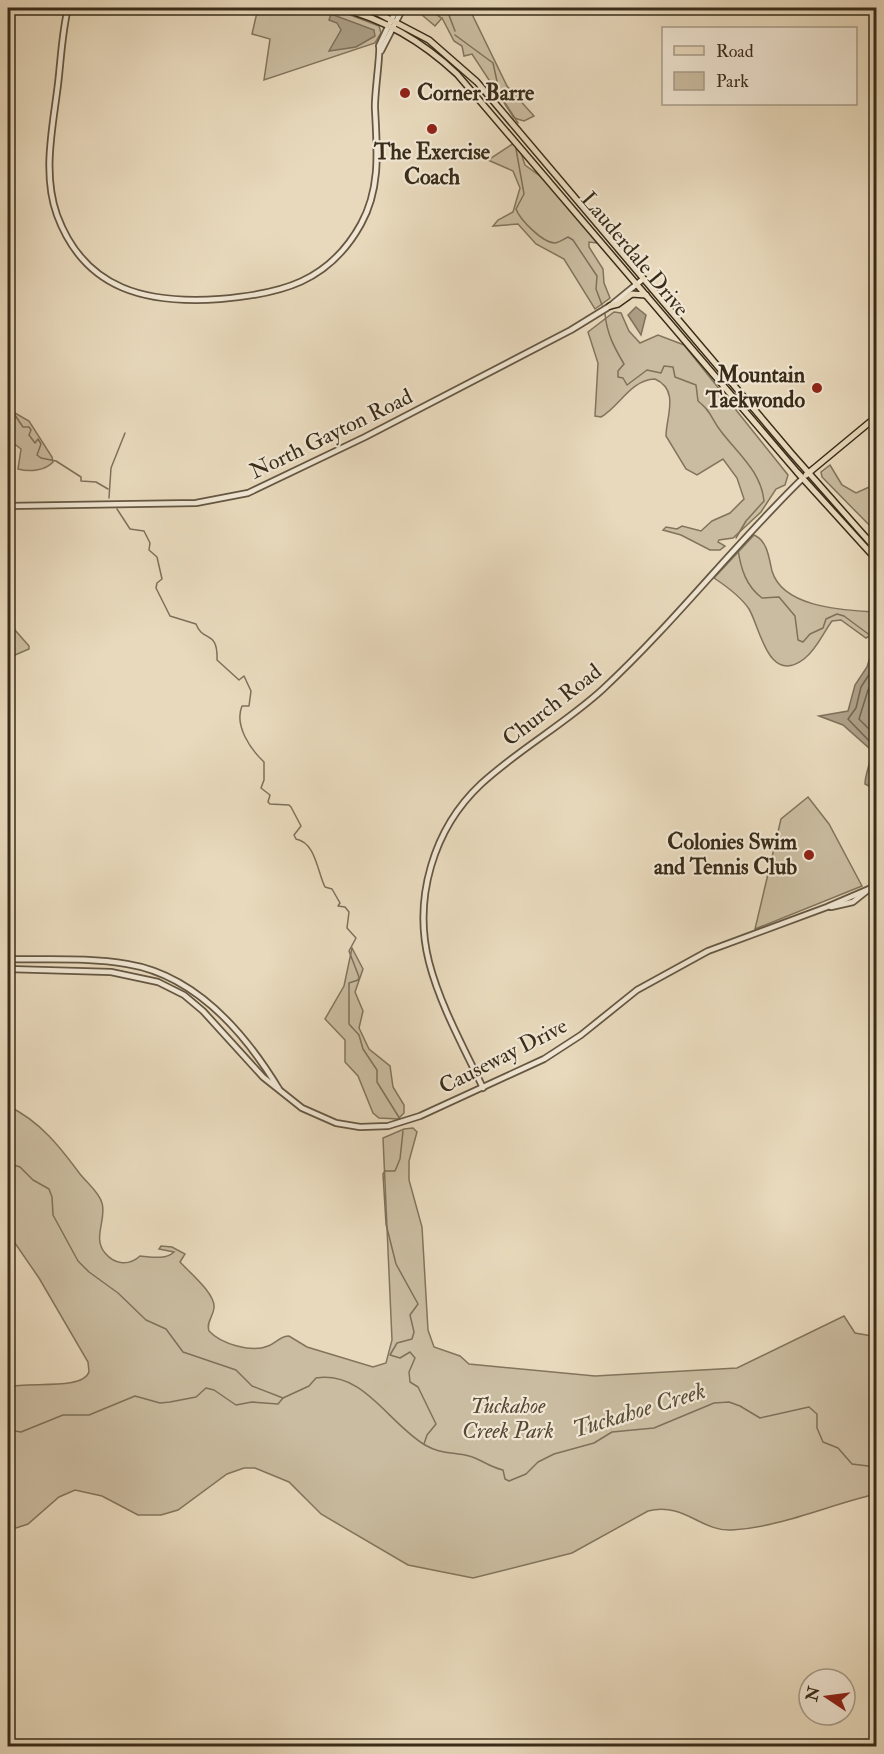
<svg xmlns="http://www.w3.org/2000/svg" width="884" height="1754" viewBox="0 0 884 1754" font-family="'IM FELL Double Pica',serif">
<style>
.green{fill:#cabca0;stroke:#82745c;stroke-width:1.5}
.water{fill:#ac9e85;stroke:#7e705a;stroke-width:1.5}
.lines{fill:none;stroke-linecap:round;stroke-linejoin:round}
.shore{stroke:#72654f;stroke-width:1.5}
.stream{stroke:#7e705a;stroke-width:1.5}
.minor-casing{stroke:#655742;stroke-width:8}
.major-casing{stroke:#392c19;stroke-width:8}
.minor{stroke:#f0e6d3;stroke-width:4.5}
.major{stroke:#e8d9bc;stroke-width:5}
.poi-dot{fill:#8f2418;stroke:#f0e6d3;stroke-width:2}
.labels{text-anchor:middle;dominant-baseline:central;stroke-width:4.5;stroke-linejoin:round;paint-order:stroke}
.poi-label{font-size:22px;font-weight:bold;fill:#392c19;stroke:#f0e6d3;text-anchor:end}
.street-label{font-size:22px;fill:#392c19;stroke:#f0e6d3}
.park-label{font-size:22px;font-style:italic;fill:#564934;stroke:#f0e6d3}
.water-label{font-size:24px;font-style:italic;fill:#5c4e39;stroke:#f0e6d3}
</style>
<rect width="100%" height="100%" fill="#e8d9bc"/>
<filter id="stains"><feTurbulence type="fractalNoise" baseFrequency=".00333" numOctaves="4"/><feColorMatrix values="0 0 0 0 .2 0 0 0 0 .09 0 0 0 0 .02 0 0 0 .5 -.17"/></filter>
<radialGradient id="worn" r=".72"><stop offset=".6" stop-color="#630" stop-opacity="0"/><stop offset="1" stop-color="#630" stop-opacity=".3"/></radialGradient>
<g class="green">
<polygon points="258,8 323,8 340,11 379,26 381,33 375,43 264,80 270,39 252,34"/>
<polygon points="428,8 441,18 431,8 469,8 507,86 534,116 524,121 514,118 472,54 464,56 462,46 454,41 442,18 435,26 422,15"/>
<polygon points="514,143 520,150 525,165 544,179 598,243 589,242 589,247 603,269 604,283 610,298 595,309 564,259 536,244 518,224 493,226 498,220 513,212 520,188 513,171 488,160"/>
<path d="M614,312L621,313L629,331L640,343L658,335L684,345L788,475L785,485L776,489L761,512L733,538L719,540L718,542L725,546L720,550H710L681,535L663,530L666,527L677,529L682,526L701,531L712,521L730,513L744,499L737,478L723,459L697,475L686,469L666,436C666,417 680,390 655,379C630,380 620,406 601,417L595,416L598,363L588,332Z"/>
<path d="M8,409L29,421L52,457L53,462C45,471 29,472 18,469L21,449L8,439Z"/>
<polygon points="830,465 842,485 856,493 876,484 876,532 822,477 821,472"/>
<path d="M754,535C768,541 769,559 772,571C783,608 844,610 875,612L876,632L866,638L841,620L832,621C823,633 817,649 804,659C768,686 760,627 749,609C741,597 726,586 714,578Z"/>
<polygon points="8,622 29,646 29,649 8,658"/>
<polygon points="808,797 829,824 862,886 755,929 781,819"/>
<polygon points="352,948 363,969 355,992 363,1011 359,1028 369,1049 390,1066 393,1087 404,1105 404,1113 398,1119 379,1118 373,1113 358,1076 345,1062 345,1040 325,1019 344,986"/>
<path d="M8,1106C40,1121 60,1147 80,1174C87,1183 99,1192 102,1203C107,1219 92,1238 105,1253C115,1265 129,1266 140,1256C151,1257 166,1260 174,1252L159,1249L161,1246L172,1247L185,1254L180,1262C189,1272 216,1294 214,1308C213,1317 206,1322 209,1331C221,1344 252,1353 268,1346C276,1343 280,1336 289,1336L307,1347L373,1367L386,1363L392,1340L383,1138L404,1129L413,1128L417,1132L409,1161V1180L422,1227L428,1330L434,1347L460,1356L469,1364L595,1376L737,1368L844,1316L855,1333L872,1336L876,1333V1494C828,1505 782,1527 732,1530C701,1532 685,1502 648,1511L572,1553L473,1578L408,1565L321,1514L289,1482L255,1468H244L227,1474L178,1510L161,1515H138L102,1496L75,1490L59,1497L28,1524L16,1528L8,1527V1387C28,1381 82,1391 89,1372L88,1362L39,1278L8,1233Z"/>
</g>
<g class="water">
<polygon points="331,14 374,30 375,36 356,47 329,51 341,30 337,23 329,20"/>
<polygon points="636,307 646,315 641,335 628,315"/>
<path d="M876,638V790L865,784C865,772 873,760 870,749L843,725L819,716L848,711L855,685L867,667Z"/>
</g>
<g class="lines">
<g class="shore">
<polyline points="876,653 872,670 861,687 856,708 848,719 876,748"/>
<polyline points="876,678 868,690 859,719 876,736"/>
</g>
<g class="stream">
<polyline points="447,10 455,31"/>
<polyline points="455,35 493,63 500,95 518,123"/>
<path d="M516,149L524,194L516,209C520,220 543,243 555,243C560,242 564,239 568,237L573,240L597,276L596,289L602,305"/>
<path d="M605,314C607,334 614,347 624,364L618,371V377L623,378L627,385L647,370L661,373L664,366L673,367L675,377L696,385L698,401C711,411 711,418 720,430C737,453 761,471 764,501L746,521L736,538"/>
<polyline points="8,405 23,427 29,427 31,430 29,435 35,443 38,439 41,444 37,455 41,458 56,461 81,477 81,481 96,482 108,489"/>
<polyline points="109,498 111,468 125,433"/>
<path d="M117,509L130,529L144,531L150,543L149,550L157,557L162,579L157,583L156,588L170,616L196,624C203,643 218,629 217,660L239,680L244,676L251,691L249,706H242C234,725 250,749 264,762V780L261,788L270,795L268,802L270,804L289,805L291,807L301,826L294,835L296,839C316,843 317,871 325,887L332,889L340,903L338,906L345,907L349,912L347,928L356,938L349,951L359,977L358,980L349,983C349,997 349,1010 349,1024L359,1035L363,1049L377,1070V1082L400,1119"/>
<path d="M738,550C741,569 746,586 762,598L779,597L795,616L798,640L803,642L810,634L823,628L826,619L837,614L844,616L875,639"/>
<polyline points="403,1131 400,1159 395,1171 385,1171 383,1174 386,1224 396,1264 418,1304 410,1315 414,1332 412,1339 397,1343 390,1355 400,1358 410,1352 415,1358 409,1372 410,1382 418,1387 436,1424 427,1435 424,1444"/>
<polyline points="8,1163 20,1167 33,1180 49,1189 52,1197 53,1215 78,1261 89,1272 118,1293 146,1320 166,1329 183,1352 236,1370 252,1386 283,1398"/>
<path d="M8,1430L21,1432L63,1415H89L135,1396L160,1403L170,1402L196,1397L206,1388L214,1390L236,1405L252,1402L278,1404L283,1398L309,1386L316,1378C364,1371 387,1422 425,1445C440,1454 453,1452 469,1456C479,1458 489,1467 503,1470L505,1479L509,1481L526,1474L538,1462L554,1454L594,1443L612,1432L654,1428L714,1403L729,1402L740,1406L760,1418L809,1407L817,1414V1428L823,1442L838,1448L852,1464L876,1467"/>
</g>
<defs>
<g id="minor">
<path d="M68,8C62,32 61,59 58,84C53,126 42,173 57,215C85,291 148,304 220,299C281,294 329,282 361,224C381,188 377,149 375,109C374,96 381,51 379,46L397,8"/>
<polyline points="381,51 403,8"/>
<polyline points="8,506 196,503 248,493 365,437 571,330 610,306 643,279"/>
<polyline points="831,907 853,902 868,890"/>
<path d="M8,959C47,960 88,957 127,964C195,975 245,1033 279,1089"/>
<polyline points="8,969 111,972 158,982 184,995 203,1011 263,1077 302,1108 336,1123 360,1127 388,1126 420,1116 544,1059 581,1035 637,990 708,951 827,907 876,886"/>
<path d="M483,1088C464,1048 440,1005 429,962C413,899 433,829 481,784C519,749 565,724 603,689C674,623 734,545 803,478"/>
</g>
<g id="major">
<path d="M340,8C384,19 424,43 457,74L797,472L876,559"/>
<polyline points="368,8 429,40 477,82 792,454 876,549"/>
<polyline points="610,306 618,304 632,294 646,295"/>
<polyline points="806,475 876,417"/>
</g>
</defs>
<use href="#minor" class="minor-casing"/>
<use href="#major" class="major-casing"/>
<use href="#minor" class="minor"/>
<use href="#major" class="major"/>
</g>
<g class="poi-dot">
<circle cx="405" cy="93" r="6"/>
<circle cx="432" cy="129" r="6"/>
<circle cx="817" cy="388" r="6"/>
<circle cx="809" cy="855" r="6"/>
</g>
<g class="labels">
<g class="poi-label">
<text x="417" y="93" text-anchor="start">Corner Barre</text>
<text x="432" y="152" text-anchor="middle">The Exercise<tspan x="432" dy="25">Coach</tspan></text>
<text x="805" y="375">Mountain<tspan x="805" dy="25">Taekwondo</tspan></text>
<text x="797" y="842">Colonies Swim<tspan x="797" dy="25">and Tennis Club</tspan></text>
</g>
<g class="street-label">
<text transform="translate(635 254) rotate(50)">Lauderdale Drive</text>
<text transform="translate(331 434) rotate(-26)">North Gayton Road</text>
<text transform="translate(552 705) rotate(-38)">Church Road</text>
<text transform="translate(503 1056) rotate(-27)">Causeway Drive</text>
</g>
<g class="park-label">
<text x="508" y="1406">Tuckahoe<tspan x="508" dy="25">Creek Park</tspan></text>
</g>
<g class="water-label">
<text transform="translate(639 1410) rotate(-17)">Tuckahoe Creek</text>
</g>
</g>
<rect width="884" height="1754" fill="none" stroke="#e8d9bc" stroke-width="30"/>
<rect x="9" y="9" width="866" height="1736" fill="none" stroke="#392c19" stroke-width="3"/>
<rect x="15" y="15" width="854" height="1724" fill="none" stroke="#392c19" stroke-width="1.5"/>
<rect x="662" y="27" width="195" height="78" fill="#f0e6d3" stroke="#a79c89" stroke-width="1.5"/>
<rect x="674" y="46" width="30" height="9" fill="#e8d9bc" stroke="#a79c89" stroke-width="1.5"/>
<text x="716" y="57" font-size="18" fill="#392c19">Road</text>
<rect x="674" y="72" width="30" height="18" fill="#cabca0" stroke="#a79c89" stroke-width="1.5"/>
<text x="716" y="87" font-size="18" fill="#392c19">Park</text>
<g transform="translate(827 1697) rotate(283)"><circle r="28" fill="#f0e6d3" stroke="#a79c89" stroke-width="1.5"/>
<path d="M0-4.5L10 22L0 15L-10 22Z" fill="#8f2418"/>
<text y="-9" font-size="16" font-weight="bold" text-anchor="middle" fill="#392c19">N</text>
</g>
<rect width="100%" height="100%" filter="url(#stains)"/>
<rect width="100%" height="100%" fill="url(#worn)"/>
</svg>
